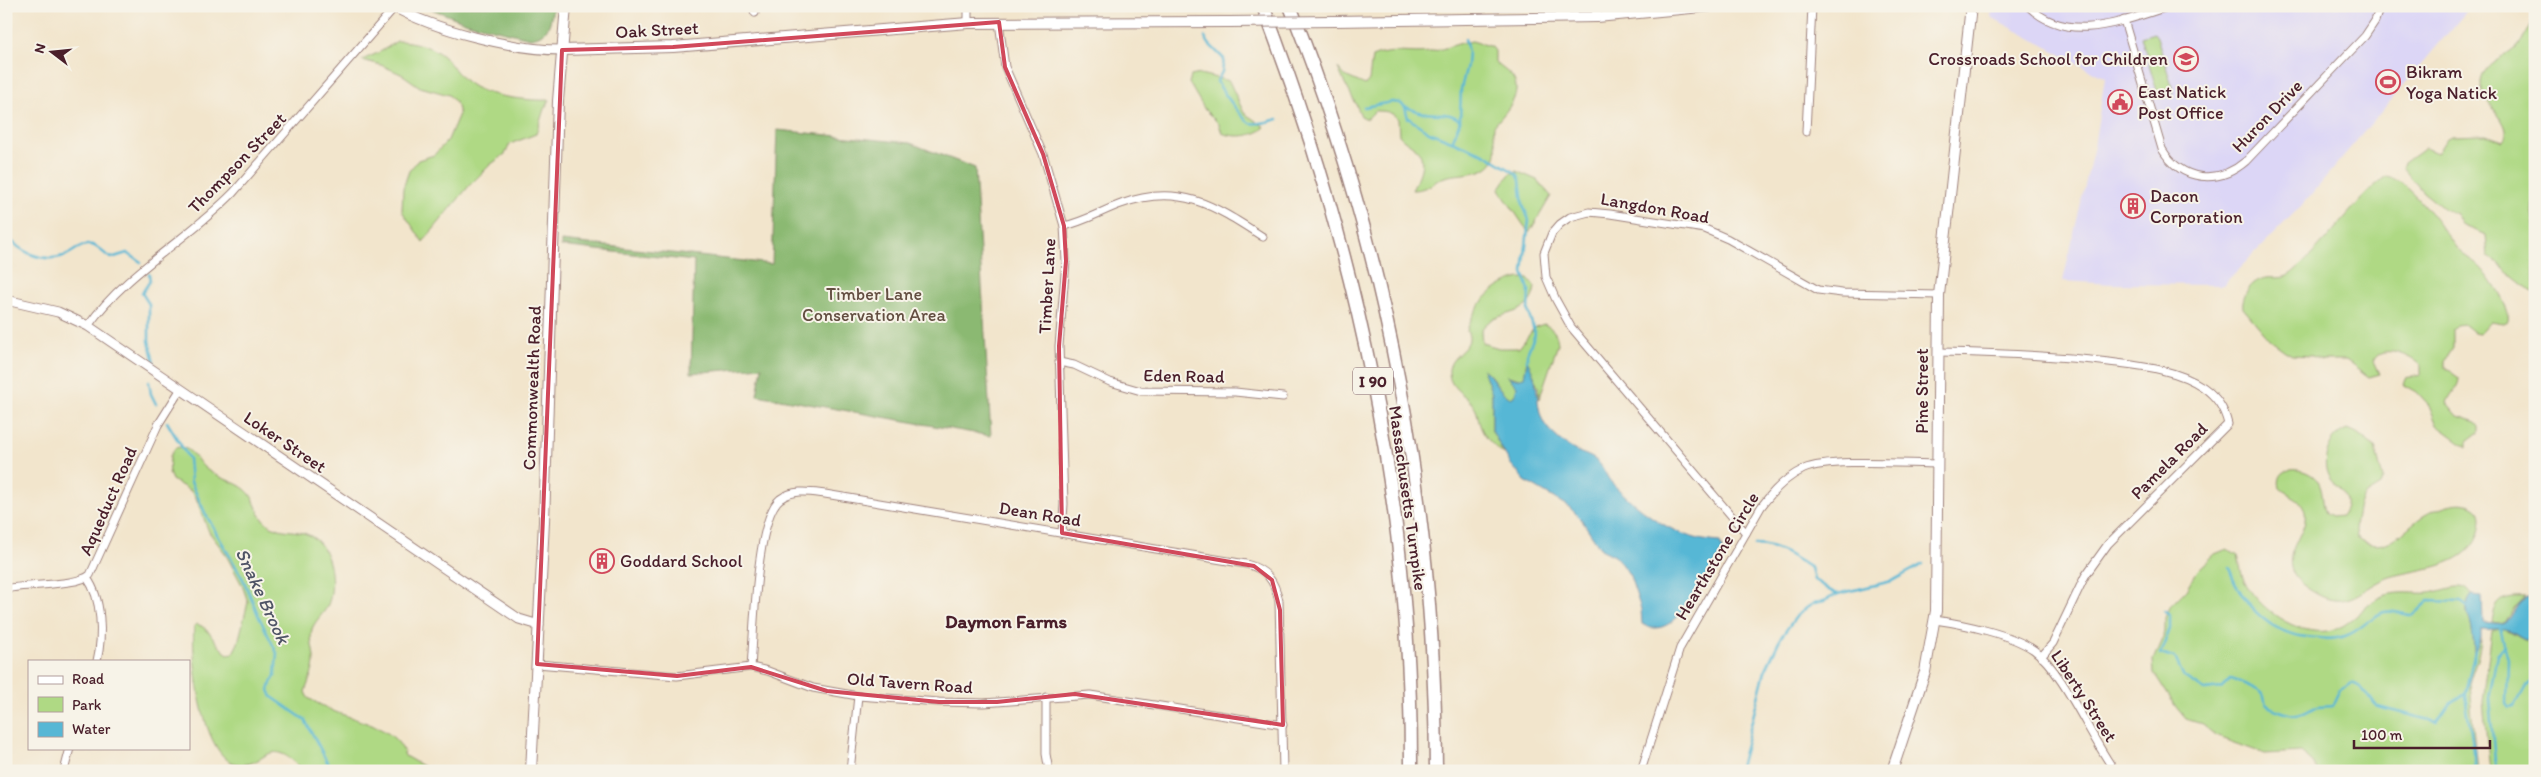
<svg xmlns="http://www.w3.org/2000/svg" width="2541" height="777" viewBox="0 0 2541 777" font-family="Itim,sans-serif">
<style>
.built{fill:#dcd6f6}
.green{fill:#afd984;stroke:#7c7c58}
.forest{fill:#8bb972;stroke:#6a6c4e}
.water{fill:#57b7d5;stroke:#506b80}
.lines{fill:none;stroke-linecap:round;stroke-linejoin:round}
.stream{stroke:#57b7d5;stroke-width:2.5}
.minor-casing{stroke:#9e827c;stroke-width:9}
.tertiary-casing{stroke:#9e827c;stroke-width:11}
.secondary-casing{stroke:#9e827c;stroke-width:12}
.motorway-casing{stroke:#9e827c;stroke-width:15}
.minor{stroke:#fff;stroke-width:7}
.tertiary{stroke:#fff;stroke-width:9}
.secondary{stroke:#fff;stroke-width:10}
.motorway{stroke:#fff;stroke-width:12}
.secondary-bridge-casing{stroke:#9e827c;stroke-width:12;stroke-linecap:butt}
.secondary-bridge{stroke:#fff;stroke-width:10}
.marked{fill:none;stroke:#d1495b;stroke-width:4;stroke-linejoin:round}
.labels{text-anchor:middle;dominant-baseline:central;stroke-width:4;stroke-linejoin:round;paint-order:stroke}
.shield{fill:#f7f3e8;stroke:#7e5f64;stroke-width:1}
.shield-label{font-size:16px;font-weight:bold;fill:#4a1f2b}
.street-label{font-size:18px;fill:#4a1f2b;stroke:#f7f3e8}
.poi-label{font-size:18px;fill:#4a1f2b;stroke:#f7f3e8;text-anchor:start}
.park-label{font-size:18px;fill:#634e41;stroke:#f7f3e8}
.water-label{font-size:19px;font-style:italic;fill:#4f5466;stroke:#f7f3e8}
.neighbourhood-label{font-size:19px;font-weight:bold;fill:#4a1f2b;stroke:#f7f3e8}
</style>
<rect width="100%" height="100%" fill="#f7f3e8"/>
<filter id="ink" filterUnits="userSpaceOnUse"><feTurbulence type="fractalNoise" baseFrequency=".02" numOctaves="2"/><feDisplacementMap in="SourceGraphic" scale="10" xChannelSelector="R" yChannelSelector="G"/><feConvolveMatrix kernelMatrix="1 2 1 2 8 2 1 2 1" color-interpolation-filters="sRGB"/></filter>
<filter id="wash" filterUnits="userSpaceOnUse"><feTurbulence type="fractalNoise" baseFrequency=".0096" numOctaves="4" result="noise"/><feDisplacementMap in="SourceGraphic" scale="20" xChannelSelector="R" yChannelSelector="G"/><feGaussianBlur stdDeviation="1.12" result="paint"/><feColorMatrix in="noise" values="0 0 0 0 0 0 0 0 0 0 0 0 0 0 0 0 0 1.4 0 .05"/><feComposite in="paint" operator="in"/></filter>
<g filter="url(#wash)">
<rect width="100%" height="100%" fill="#f2e5cc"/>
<g class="built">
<polygon points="1491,6 1580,6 1578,9 1491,10"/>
<polygon points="1992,6 2471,6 2301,206 2223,285 2112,284 2063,281 2094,146 2105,78 1991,17"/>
</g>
<g class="green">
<path d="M2535,17V180L2532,213L2535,229V294L2488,256L2486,235L2463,226L2456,214L2444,209L2423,192L2402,167L2404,163L2425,148L2437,153L2447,138L2452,136L2486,135L2503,141C2517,125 2481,103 2481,84C2482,64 2501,60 2514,49C2524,41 2529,29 2535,17Z"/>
<polygon points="2154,33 2157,37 2174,93 2159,98 2141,37"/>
<path d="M397,41C412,41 432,46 444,57C453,66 460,78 471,85C488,97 529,101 550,100L544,109L536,134L510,144L505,154L490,165L469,186L423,242L402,211L403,188L409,171L418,160L434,155L448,140L459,114L456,103L449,95L420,87L403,75L381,65L362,60L380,52Z"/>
<path d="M1472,41L1492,47L1495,51V62C1500,67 1510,73 1513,78C1524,96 1503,114 1494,126C1492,138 1500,148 1494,160C1485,178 1455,171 1440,179C1430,185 1425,190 1412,190C1419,177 1429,158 1414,147C1409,143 1403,140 1399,135L1398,119C1391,111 1385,111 1375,111L1367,119L1361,116C1355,99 1344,85 1338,68L1345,76L1365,85L1369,80L1372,57C1391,48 1411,55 1430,52C1445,49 1457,43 1472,41Z"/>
<path d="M1200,74L1229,81L1244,113L1265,127C1255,137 1234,138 1222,133L1219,124L1205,110L1189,83L1191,76Z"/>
<polygon points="1516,171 1537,180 1551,196 1529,233 1499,189 1509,175"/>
<path d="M2386,176C2410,180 2443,229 2457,249C2464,257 2474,260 2481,268C2490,278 2511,308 2508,321L2504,323L2491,321L2479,334L2474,333L2463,324L2457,325L2453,329V348L2445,361V368L2459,378C2459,388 2450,393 2447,403L2458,416L2477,422L2480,426V431L2467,441V447L2437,425L2429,405L2417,392L2403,384L2405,378L2421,375V366C2411,356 2381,342 2374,361L2380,374L2369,377L2346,360H2322L2312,356L2292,355L2285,351L2270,340L2243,308C2241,295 2252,280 2266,278C2276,277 2284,280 2292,273C2327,244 2351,204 2386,176Z"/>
<path d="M1520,278L1528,279L1535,287C1531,321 1496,307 1481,330L1482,343L1499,348H1519L1535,327L1544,324C1554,329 1557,334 1558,344L1539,399L1538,386L1527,362L1525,377L1520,379L1508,376L1517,386L1515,395L1511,398C1499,393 1495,377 1484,370L1492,394V431L1504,454C1494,446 1484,438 1480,425C1478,420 1478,414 1476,410C1469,395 1450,391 1449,373C1447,354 1477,349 1467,331C1474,305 1494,284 1520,278Z"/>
<path d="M2348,429L2357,433L2375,447L2383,479L2380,486L2364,496L2359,504L2355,527L2357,537C2386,559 2402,529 2425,515C2439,507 2464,496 2478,510C2482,514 2481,522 2480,528C2473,568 2420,568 2390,577C2363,586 2349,612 2317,594C2256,561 2322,532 2301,503C2296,496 2286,494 2280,488C2274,463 2307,467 2317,480C2324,490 2322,504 2326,514L2332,517L2341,516C2344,511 2347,507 2346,501C2344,491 2335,486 2330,479C2319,463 2329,434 2348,429Z"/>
<path d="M181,447C193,449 197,462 206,469C218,479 234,480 246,490C255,498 255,507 261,516C275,538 299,525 315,539C332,552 336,588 327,607C323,614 315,621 312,629C309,641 315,652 314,663C313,673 308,682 305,692L308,698C321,705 333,712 347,716C368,724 399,731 405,756L431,771H304C266,731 267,769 237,764C201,758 191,655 194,626L197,624C212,629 215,646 228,654L233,653L238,643L248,602L242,585L225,553L209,532L196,498L191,491L172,480L169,473L170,456L175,448Z"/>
<path d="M2227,549L2238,555C2240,564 2241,576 2246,584C2262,612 2303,640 2336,629C2356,622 2367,600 2387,595C2401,591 2416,594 2429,593C2439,592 2450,587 2459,587C2465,587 2469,590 2472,595C2461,609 2470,616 2472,629C2474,637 2474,645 2474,654L2481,638C2481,655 2472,668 2469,685L2477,771H2318L2313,762L2301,752L2265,754L2216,736L2202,724L2186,719L2176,707L2154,673L2153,660L2165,632V618L2169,607L2186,590L2198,570L2215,554Z"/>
<path d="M2526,597L2514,608L2505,624L2492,622C2495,599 2504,596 2526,597Z"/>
<polygon points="2504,629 2526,641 2535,640 2535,771 2490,771 2483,702 2492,630"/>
</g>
<g class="forest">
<path d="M424,6H553C551,22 549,36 530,38L468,23Z"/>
<polygon points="777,130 910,143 975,168 991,436 757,395 762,367 691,373 694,261 561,246 561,241 772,264"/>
</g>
<g class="water">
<path d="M1527,361C1541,381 1534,404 1544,423C1550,433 1566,446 1576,451C1583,454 1591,456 1597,461C1604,467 1606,477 1612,483C1641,512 1676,540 1720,542L1723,551C1707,571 1677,646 1642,624L1641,609L1630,576L1623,565L1615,556L1601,549L1581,519L1569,507L1525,481L1510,463L1492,431V394L1483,369C1494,377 1499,393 1511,398L1515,395L1517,386L1506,375L1516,379L1524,377Z"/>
<path d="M2472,595L2482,596L2483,622L2505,624C2516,613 2516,598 2535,597V640C2520,643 2518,632 2505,630C2497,628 2489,630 2481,629V638L2474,655C2474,646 2473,638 2472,630C2471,617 2461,609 2472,595Z"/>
</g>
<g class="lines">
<g class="stream">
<path d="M1205,37L1209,44L1224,59L1222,72L1217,81C1219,87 1244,121 1250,123C1259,125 1270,121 1278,119"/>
<polyline points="1364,107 1392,102 1400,103 1405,107 1408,118 1429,132 1484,154 1517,174 1520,180 1523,205 1529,220 1523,272 1529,290 1528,311 1535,334 1527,354 1527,361"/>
<path d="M1405,107C1411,109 1418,112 1425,113C1436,115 1451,111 1460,121"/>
<polyline points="1453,140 1460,121 1461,89 1467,65 1468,52 1465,39"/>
<path d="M6,235C20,252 41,263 64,256C73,253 81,243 92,245C99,247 105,255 111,258L127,253L141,262"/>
<polyline points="149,274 150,281 142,293 149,304 149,341 154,363"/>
<polyline points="149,382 151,394 156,404"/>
<polyline points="167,422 189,459 191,482 206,515 243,579 259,617 277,653 275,676 271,683 269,690 272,697 305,720 332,771"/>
<path d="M1755,545C1776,545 1794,557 1811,568L1814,580C1822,584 1829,592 1838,594L1892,581L1923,564"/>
<path d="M2229,568C2244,608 2273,638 2319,638C2327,639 2337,639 2345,636C2361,631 2369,617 2384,612C2395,609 2404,616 2414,615L2429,601L2461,602L2469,608"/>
<path d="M2164,611L2170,616V629L2160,654L2175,658L2184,677L2205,690L2221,688L2230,679C2234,679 2259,690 2262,693C2265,696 2264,701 2266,704C2269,708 2290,715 2295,715C2303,715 2307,711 2314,708C2320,706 2327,707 2333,706L2340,691L2351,683L2357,685L2378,707L2437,722L2450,703L2465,694L2475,651"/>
<polyline points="2500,628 2508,659 2507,703 2510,707 2515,706 2525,688 2535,680"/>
<polyline points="2465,696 2474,751 2474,771"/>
<polyline points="1739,771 1765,671 1781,637 1799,613 1814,603 1824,601 1838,594"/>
<polyline points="2496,771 2489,699 2497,654 2505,645"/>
</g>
</g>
</g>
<g filter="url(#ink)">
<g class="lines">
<defs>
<g id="minor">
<polyline points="752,6 755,13"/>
<path d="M2028,6C2069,46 2124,20 2171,6"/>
<path d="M2124,20L2162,149C2182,182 2218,185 2246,161L2365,36L2375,21L2380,6"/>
<polyline points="999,22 1005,67 1043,154 1064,226 1066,261 1059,346 1064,504 1062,533"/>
<polyline points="968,23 968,6"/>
<polyline points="1806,132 1812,6"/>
<path d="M1064,226C1084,222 1101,211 1121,204C1179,182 1215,206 1263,237"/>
<path d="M88,326C126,272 187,240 233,193L394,8"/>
<path d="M1938,352C1996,353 2052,355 2109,362C2140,366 2177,369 2203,387C2217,397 2224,408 2228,424L2108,544L2085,576L2053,643L2041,657"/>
<polyline points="1059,362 1074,365 1110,382 1141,391 1235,392 1283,397"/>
<polyline points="1746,533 1571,327 1556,300 1546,277 1544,253 1552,233 1560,224 1570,217 1589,212 1610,214 1705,229 1728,239 1818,290 1842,293 1939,295"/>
<path d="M87,578C102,598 103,636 97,661"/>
<path d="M6,589C27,584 77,586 90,575L158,425L180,390"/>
<path d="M1935,620C1963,624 2011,634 2034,650C2064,672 2091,739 2115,771"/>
<polyline points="537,664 677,676 751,667 768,671 813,688 858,696 939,702 984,703 1090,695 1283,725"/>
<path d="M751,667C754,633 756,518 780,499C794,489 809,492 825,494L1246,564C1266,569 1275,581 1279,601L1283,771"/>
<polyline points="1046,697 1046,754 1049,771"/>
<polyline points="64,771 70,748"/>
<polyline points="850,771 858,696"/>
<path d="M1641,771L1680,648L1761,507C1772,492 1786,477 1804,469C1829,458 1907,464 1938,464"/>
</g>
<g id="tertiary">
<path d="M392,6C435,30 513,50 562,50"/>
<polyline points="1596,6 1597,17"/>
<polyline points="6,300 58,312 88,326 519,619 539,625"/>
</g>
<g id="secondary">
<polyline points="1334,21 1597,17 1712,6"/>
<polyline points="562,50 673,47 968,23 1229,22"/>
<polyline points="531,771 544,522 558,101 566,6"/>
<polyline points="1892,771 1925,672 1936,611 1939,295 1971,6"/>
</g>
<g id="motorway">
<path d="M1263,6C1357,251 1412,508 1411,771"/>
<path d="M1290,6C1387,249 1435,509 1436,771"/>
</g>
</defs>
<use href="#minor" class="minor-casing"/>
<use href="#tertiary" class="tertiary-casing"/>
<use href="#secondary" class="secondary-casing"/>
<use href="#motorway" class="motorway-casing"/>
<use href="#minor" class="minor"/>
<use href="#tertiary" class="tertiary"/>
<use href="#secondary" class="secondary"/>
<use href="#motorway" class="motorway"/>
<defs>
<polyline id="secondary-bridge" points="1229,22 1334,21"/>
</defs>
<use href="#secondary-bridge" class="secondary-bridge-casing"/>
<use href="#secondary-bridge" class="secondary-bridge"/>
</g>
</g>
<path class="marked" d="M999,22L1005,67L1043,154L1064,226L1066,261L1059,346L1062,533L1254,566L1272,580L1280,610L1283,725L1075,694L997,702H939L827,691L751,667L677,676L537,664L562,50L673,47Z"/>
<defs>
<symbol id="school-ring" viewBox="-11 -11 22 22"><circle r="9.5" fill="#f7f3e8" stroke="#d1495b" stroke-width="1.5"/><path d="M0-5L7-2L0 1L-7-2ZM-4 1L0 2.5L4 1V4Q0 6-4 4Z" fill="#d1495b"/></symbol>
<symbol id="stadium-ring" viewBox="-11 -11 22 22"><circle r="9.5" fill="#f7f3e8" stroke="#d1495b" stroke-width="1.5"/><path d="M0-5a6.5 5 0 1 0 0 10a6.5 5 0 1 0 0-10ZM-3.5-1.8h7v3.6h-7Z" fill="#d1495b"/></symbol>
<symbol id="civic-ring" viewBox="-11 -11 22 22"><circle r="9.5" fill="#f7f3e8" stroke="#d1495b" stroke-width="1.5"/><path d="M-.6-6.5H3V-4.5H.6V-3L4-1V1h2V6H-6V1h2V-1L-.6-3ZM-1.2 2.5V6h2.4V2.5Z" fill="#d1495b"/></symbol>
<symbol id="building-ring" viewBox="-11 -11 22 22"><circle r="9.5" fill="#f7f3e8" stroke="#d1495b" stroke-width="1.5"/><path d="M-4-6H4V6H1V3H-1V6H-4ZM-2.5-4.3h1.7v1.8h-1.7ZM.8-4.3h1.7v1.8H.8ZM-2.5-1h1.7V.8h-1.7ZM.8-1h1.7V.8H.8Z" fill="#d1495b"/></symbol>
</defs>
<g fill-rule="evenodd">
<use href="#school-ring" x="2172" y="45" width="28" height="28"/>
<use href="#stadium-ring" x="2374" y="68" width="28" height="28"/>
<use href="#civic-ring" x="2106" y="88" width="28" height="28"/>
<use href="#building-ring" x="2119" y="192" width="28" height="28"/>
<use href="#building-ring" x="588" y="547" width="28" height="28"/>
</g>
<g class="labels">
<rect class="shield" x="1353" y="367.5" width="40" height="27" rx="4"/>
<g class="shield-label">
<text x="1373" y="381">I 90</text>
</g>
<g class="street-label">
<text transform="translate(657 30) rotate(-3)">Oak Street</text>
<text transform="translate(2267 116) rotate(-46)">Huron Drive</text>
<text transform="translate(237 163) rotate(-46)">Thompson Street</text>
<text transform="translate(1655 208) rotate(10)">Langdon Road</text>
<text transform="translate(1047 286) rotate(-87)">Timber Lane</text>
<text transform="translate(1184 376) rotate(1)">Eden Road</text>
<text transform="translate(532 388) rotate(-88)">Commonwealth Road</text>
<text transform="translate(1922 391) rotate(-90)">Pine Street</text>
<text transform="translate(285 442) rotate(34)">Loker Street</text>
<text transform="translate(2169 461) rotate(-45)">Pamela Road</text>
<text transform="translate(1408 498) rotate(82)">Massachusetts Turnpike</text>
<text transform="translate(108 501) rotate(-66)">Aqueduct Road</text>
<text transform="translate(1040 514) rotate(9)">Dean Road</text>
<text transform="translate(1717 556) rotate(-59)">Hearthstone Circle</text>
<text transform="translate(910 683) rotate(4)">Old Tavern Road</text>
<text transform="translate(2084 696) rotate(57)">Liberty Street</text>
</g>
<g class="poi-label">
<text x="2168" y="59" text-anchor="end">Crossroads School for Children</text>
<text x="2406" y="72">Bikram<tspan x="2406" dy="21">Yoga Natick</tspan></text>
<text x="2138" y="92">East Natick<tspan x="2138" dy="21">Post Office</tspan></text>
<text x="2150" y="196">Dacon<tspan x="2150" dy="21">Corporation</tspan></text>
<text x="620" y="561">Goddard School</text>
</g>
<g class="park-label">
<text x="874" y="294">Timber Lane<tspan x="874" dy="21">Conservation Area</tspan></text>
</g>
<g class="water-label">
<text transform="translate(263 596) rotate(65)">Snake Brook</text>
</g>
<g class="neighbourhood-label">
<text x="1006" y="621">Daymon Farms</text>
</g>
</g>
<rect width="2541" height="777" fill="none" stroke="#f7f3e8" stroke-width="25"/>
<rect x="28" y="660" width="162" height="90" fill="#f7f3e8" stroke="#b29e9c"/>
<rect x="38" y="676" width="25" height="8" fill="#ffffff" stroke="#b29e9c"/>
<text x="72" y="684" font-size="15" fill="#4a1f2b">Road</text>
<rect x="38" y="697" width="25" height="15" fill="#afd984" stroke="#b29e9c"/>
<text x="72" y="710" font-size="15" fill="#4a1f2b">Park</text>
<rect x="38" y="722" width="25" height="15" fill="#57b7d5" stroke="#b29e9c"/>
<text x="72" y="734" font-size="15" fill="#4a1f2b">Water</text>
<g transform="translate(52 52) rotate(286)" stroke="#f7f3e8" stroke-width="4" paint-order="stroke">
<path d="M0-4L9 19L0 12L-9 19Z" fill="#4a1f2b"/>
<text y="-8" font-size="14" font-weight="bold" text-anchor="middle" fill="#4a1f2b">N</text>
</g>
<path d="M2354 740v8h136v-8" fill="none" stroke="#4a1f2b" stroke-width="2.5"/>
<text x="2361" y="740" font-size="15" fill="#4a1f2b" stroke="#f7f3e8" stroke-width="4" paint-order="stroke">100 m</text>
</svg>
